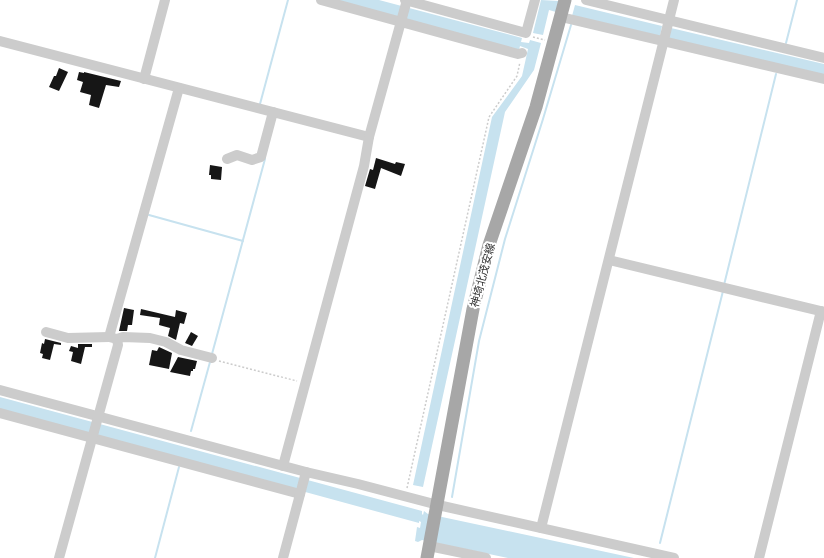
<svg xmlns="http://www.w3.org/2000/svg" width="824" height="558" viewBox="0 0 824 558" font-family="'Exo 2','Noto Sans JP',sans-serif">
<style>
.water{fill:#c7e2ef}
.lines{fill:none;stroke-linecap:round;stroke-linejoin:round}
.stream{stroke:#c7e2ef;stroke-width:2}
.building{fill:#161616}
.path{stroke:#ccc;stroke-width:1.5;stroke-dasharray:2 2;stroke-linecap:butt}
.minor{stroke:#ccc;stroke-width:10}
.major{stroke:#a7a7a7;stroke-width:13}
.labels{text-anchor:middle;dominant-baseline:central;stroke-width:4;stroke-linejoin:round;paint-order:stroke}
.street-label{font-size:11px;fill:#2f2f2f;stroke:#fff}
</style>
<rect width="100%" height="100%" fill="#fff"/>
<g class="water">
<polygon points="334,0 379,0 522,38 521,42 529,43 530,40 541,43 534,70 505,112 423,487 413,485 492,117 522,76 528,49 520,46 519,50"/>
<polygon points="541,0 559,1 556,12 549,10 543,35 533,33"/>
<polygon points="575,5 662,26 660,36 572,16"/>
<polygon points="671,28 824,64 824,75 668,38"/>
<polygon points="0,397 422,511 422,514 423,515 424,511 428,514 634,558 508,558 422,540 418,542 415,541 417,527 420,528 421,522 419,521 419,523 0,409"/>
</g>
<g class="lines">
<g class="stream">
<polyline points="786,43 797,0"/>
<polyline points="260,104 288,0"/>
<polyline points="149,215 243,241"/>
<polyline points="724,285 776,74"/>
<polyline points="212,354 265,159"/>
<polyline points="191,431 210,362"/>
<polyline points="452,497 479,341 505,239 543,119 571,25"/>
<polyline points="660,543 723,291"/>
<polyline points="155,558 179,467"/>
</g>
</g>
<g class="building">
<polygon points="59,68 68,72 59,91 49,87 54,76 56,76"/>
<polygon points="79,72 84,73 84,72 121,81 119,87 106,85 99,108 89,105 91,95 80,92 83,82 77,80"/>
<polygon points="376,158 395,164 396,162 405,164 401,176 381,168 375,189 365,186 370,169 373,170"/>
<polygon points="210,165 222,167 221,180 211,179 211,175 209,175"/>
<polygon points="124,308 134,310 132,325 128,325 127,331 119,331"/>
<polygon points="141,309 175,317 176,310 187,313 184,324 180,323 176,340 168,336 170,328 159,325 160,318 140,315"/>
<polygon points="191,332 198,336 192,346 185,343"/>
<polygon points="45,339 61,343 61,345 54,344 50,360 42,358 43,354 40,353 42,343 44,344"/>
<polygon points="78,344 92,344 92,347 85,347 81,364 71,361 73,352 69,351 71,346 78,348"/>
<polygon points="159,347 172,353 169,369 149,365 152,350 157,351"/>
<polygon points="178,357 197,361 195,369 193,369 193,371 191,371 190,376 170,372"/>
</g>
<g class="lines">
<g class="path">
<polyline points="533,37 545,40"/>
<polyline points="219,361 297,381"/>
<polyline points="407,488 489,117 517,76 520,62"/>
</g>
<g class="minor">
<polyline points="321,0 518,54 522,53"/>
<polyline points="405,0 526,33 535,0"/>
<polyline points="586,0 824,58"/>
<polyline points="561,17 824,79"/>
<polyline points="0,41 369,137"/>
<polyline points="144,79 165,0"/>
<polyline points="227,159 237,155 252,160 261,157 273,112"/>
<polyline points="609,260 824,312"/>
<polyline points="46,332 68,338 109,337"/>
<polyline points="117,339 123,337 150,338 166,342 181,350 212,358"/>
<polyline points="0,390 306,472 358,484 438,505 674,558"/>
<polyline points="0,413 300,494"/>
<polyline points="283,466 364,166 369,137 407,0"/>
<polyline points="541,528 674,0"/>
<polyline points="429,546 486,558"/>
<polyline points="59,558 118,345 117,339 109,337 179,88"/>
<polyline points="283,558 306,472"/>
<polyline points="759,558 821,311"/>
</g>
<polyline class="major" points="427,558 473,309 489,245 536,107 565,0"/>
</g>
<g class="labels">
<g class="street-label">
<text transform="translate(482 275) rotate(-75)">神埼北茂安線</text>
</g>
</g>
</svg>
